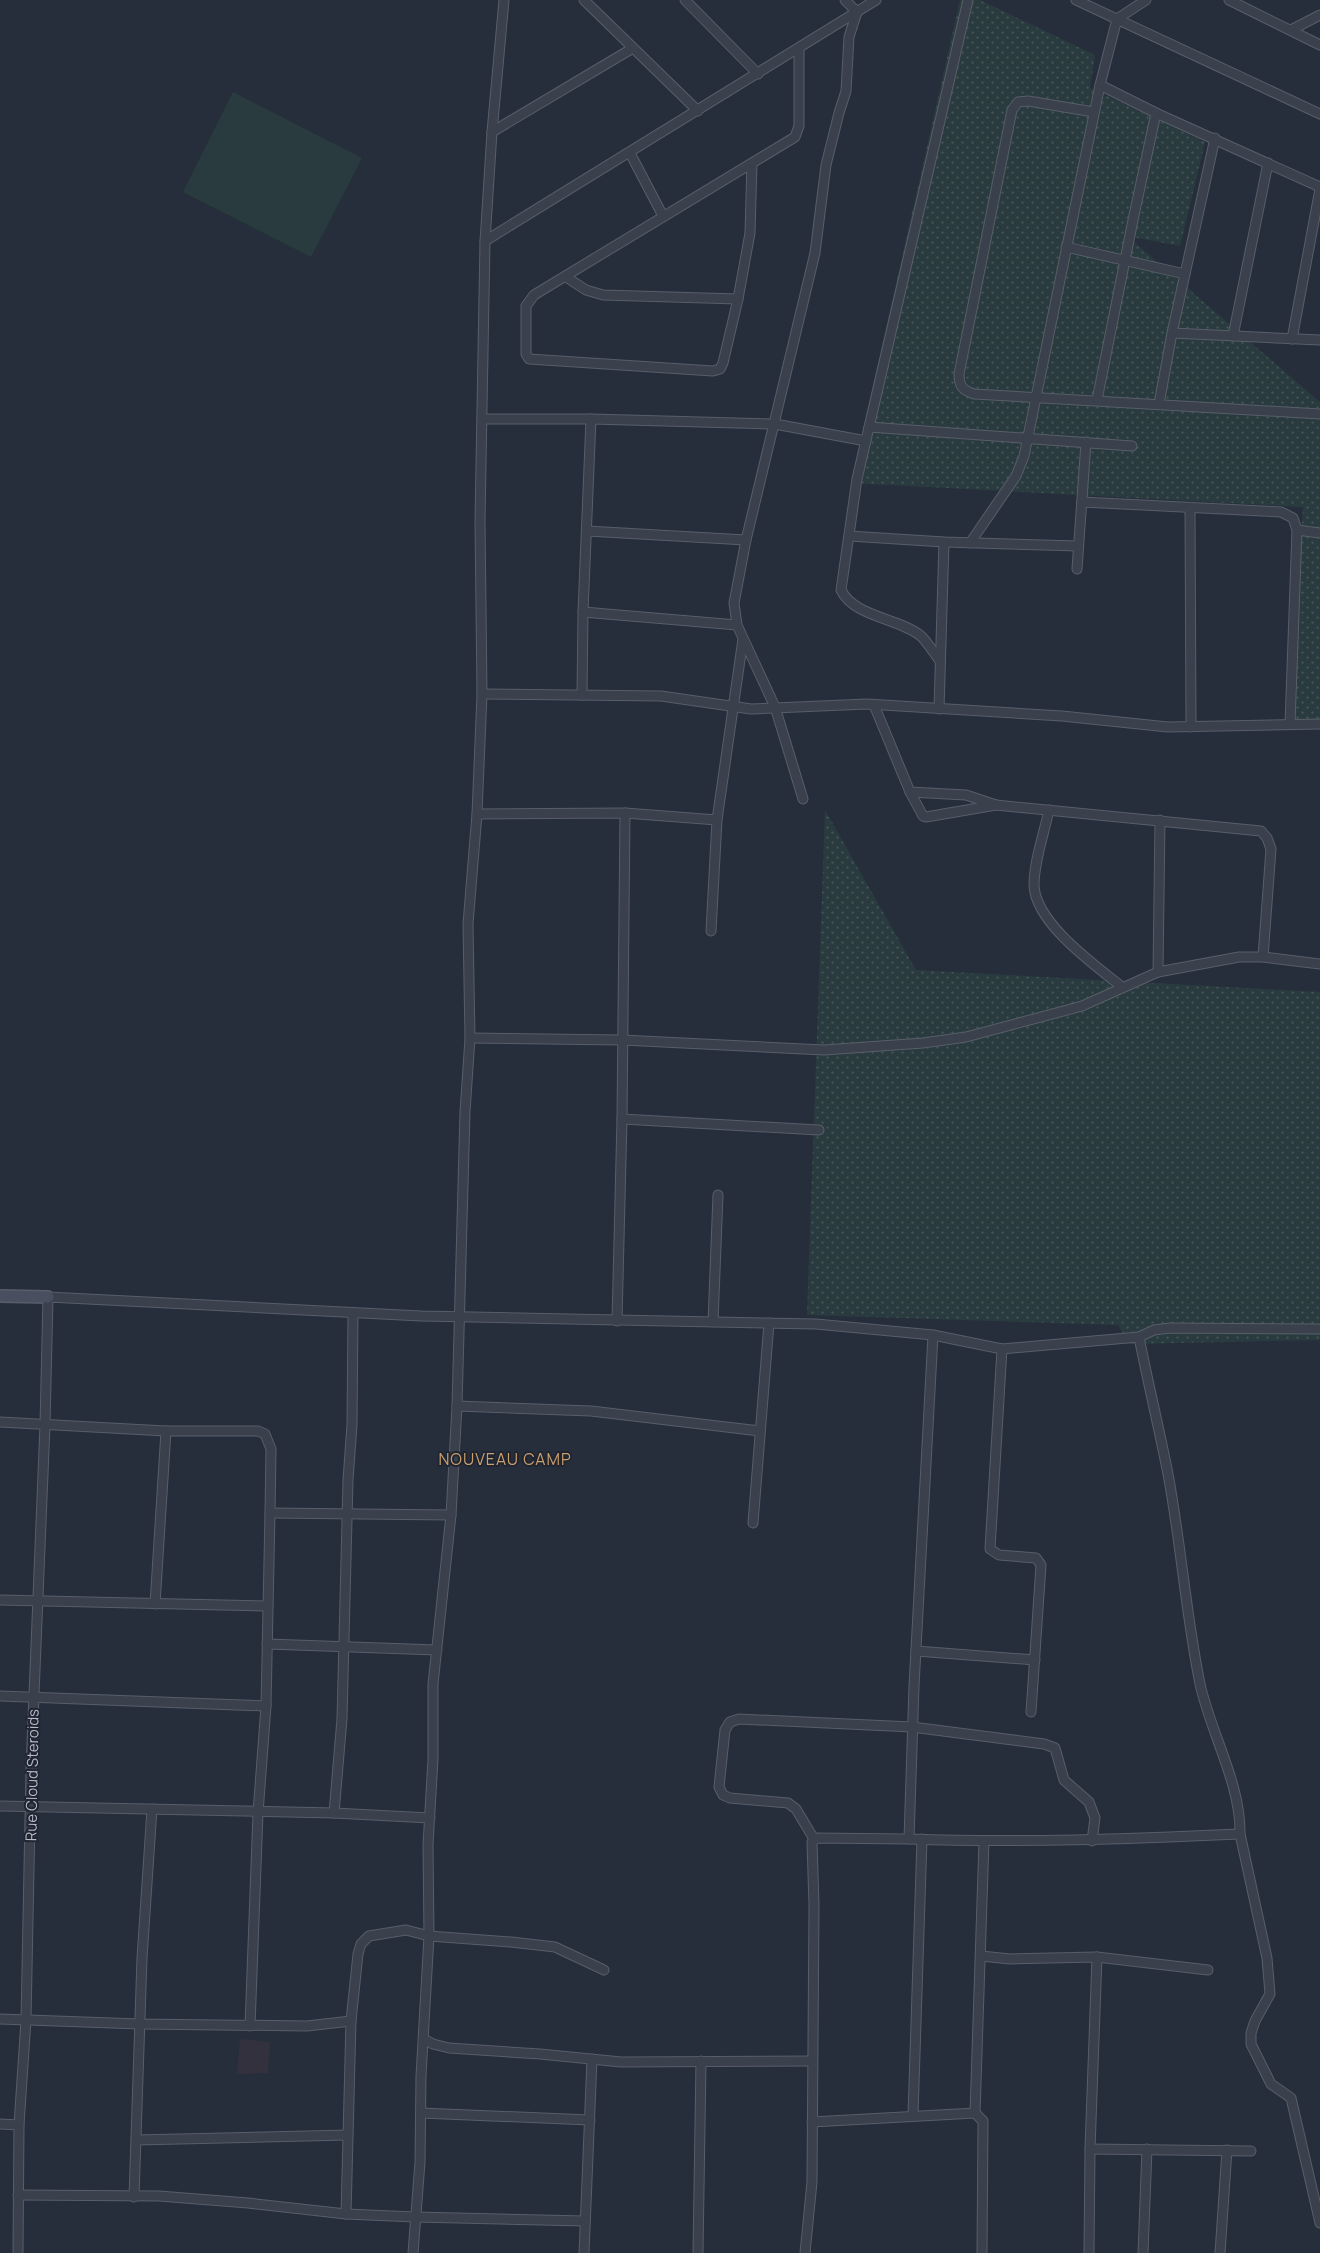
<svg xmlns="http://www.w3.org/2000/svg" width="1320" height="2253" viewBox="0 0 1320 2253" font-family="Manrope,sans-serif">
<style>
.medical{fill:#34313e}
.grass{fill:url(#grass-dots)}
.green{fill:#293b3e}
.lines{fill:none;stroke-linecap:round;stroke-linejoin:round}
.street-casing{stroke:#585e6a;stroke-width:11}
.secondary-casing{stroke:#585e6a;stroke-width:14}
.street{stroke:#3a404c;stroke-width:9}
.secondary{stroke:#494f5f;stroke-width:11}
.labels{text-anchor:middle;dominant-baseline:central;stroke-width:4;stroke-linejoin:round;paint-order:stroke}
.street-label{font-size:15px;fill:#b6bbc7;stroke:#1f2531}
.neighbourhood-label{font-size:16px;letter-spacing:1px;fill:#cb9e6d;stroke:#1f2531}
</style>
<defs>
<pattern id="grass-dots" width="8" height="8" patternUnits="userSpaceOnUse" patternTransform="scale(1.25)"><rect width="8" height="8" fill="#293b3e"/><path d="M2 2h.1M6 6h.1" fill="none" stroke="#465558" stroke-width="1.8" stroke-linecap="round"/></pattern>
</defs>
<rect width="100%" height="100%" fill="#262e3c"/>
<polygon class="medical" points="240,2039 270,2042 268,2073 237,2074"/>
<g class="grass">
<polygon points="960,0 980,0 1095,55 1090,88 1205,142 1180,246 1127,236 1320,402 1320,724 1291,722 1303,507 851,483"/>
<polygon points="825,810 916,970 1320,992 1320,1340 1129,1344 1118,1325 807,1315"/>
</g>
<polygon class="green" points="233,92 362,158 311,257 183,192"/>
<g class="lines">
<defs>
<g id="street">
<polyline points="584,0 698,111"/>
<polyline points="685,0 758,74"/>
<polyline points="845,0 857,12"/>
<polyline points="1076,0 1320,114"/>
<polyline points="1229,0 1320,45"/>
<polyline points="1291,30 1320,15"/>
<polyline points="1100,85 1156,113 1320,187"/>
<path d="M1094,112L1028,101L1018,102L1012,110L959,374C959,386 962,390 974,394L1320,414"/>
<polyline points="492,132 633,48"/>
<polyline points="630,153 663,216"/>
<polyline points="752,163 750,233 738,299 723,363 720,369 713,371 529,359 526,354 526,306 534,295 795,137 799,126 799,49"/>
<polyline points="485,241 876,0"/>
<polyline points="1066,247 1185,274"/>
<polyline points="566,277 586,290 603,295 738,299"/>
<polyline points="1172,333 1320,340"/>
<polyline points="1233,336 1268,163"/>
<polyline points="1292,339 1320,189"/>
<polyline points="1097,400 1133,220 1156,113"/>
<polyline points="1159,404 1172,333 1215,138"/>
<polyline points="482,419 591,419 775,424 866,441"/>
<polyline points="869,427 1132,446"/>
<polyline points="1082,502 1281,512 1293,518 1297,530 1290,724"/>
<polyline points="1190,508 1191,727"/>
<polyline points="1297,530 1320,533"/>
<polyline points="587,531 746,540"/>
<polyline points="849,536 944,542 1078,546"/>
<polyline points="970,543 1016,476 1024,456 1100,85 1117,19 1146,0"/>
<polyline points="1077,569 1086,442"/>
<polyline points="583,612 737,625"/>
<path d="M940,661C934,653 928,643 921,636C899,618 854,617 841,590L857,479L968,0"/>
<polyline points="482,694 661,696 751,709 867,704 1062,716 1168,727 1320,724"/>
<polyline points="582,695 583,612 591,419"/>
<polyline points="874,705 910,792 923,816 926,817 996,805 1261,831 1267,838 1271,849 1263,957"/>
<polyline points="939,709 944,542"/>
<polyline points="910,792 966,795 996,805"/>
<polyline points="803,799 775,707 737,625 734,603 746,540 815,253 826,165 839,113 846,91 849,37 857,12"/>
<path d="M1049,810C1044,834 1034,861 1034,885C1035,923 1095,965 1122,987"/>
<polyline points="477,814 625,813 717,820"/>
<polyline points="711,931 717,820 743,639"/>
<polyline points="1158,972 1160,820"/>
<polyline points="470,1038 622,1040 824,1050 923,1043 966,1037 1082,1006 1158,972 1239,957 1263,957 1320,964"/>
<polyline points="622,1119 819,1130"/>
<polyline points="617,1321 622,1119 625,813"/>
<polyline points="713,1322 718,1195"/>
<path d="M933,1335L914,1686L909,1839C1020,1843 1129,1839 1240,1834"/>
<path d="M1139,1337C1148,1383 1159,1428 1168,1474C1181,1544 1186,1615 1200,1684C1211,1734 1241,1784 1240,1834L1267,1958L1270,1994L1255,2021L1251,2033V2044L1271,2084L1291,2098L1320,2223"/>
<polyline points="1002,1349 990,1549 999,1555 1036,1558 1041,1565 1031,1712"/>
<polyline points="457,1406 591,1411 760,1431"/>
<polyline points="0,1422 166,1431 258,1431 265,1434 271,1449 270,1513 266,1706 258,1813 250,2026"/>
<polyline points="270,1513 451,1515 433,1684 433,1759 428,1845 429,1936 421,2076 420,2162 413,2253"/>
<polyline points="451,1515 457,1406 465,1112 470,1038 468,924 477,814 482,694 480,521 485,241 492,132 504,0"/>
<polyline points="753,1523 769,1323"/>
<polyline points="0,1600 268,1606"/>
<polyline points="155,1604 166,1431"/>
<polyline points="267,1644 437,1650"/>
<polyline points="916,1651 1035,1660"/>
<polyline points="0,1696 266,1706"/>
<polyline points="0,1806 334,1813 430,1818"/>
<polyline points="334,1813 342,1719 348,1480 352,1425 353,1313"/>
<polyline points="814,1839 796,1809 788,1803 730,1798 723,1795 719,1787 725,1730 730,1722 739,1719 912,1727 1044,1744 1055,1748 1064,1780 1089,1802 1095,1818 1092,1841"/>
<polyline points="981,1956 1010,1959 1097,1957 1208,1970"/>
<polyline points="0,2019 140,2024 307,2026 351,2021 358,1954 361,1944 369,1936 406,1930 429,1936 511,1942 555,1947 604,1970"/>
<polyline points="424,2039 433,2044 449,2048 540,2054 621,2062 812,2061"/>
<polyline points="421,2113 590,2120"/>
<polyline points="975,2113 984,1841"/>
<polyline points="913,2115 922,1839"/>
<polyline points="812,2122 975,2113 983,2121 982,2253"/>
<polyline points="0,2124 19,2125"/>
<polyline points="136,2140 348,2135"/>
<polyline points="1090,2149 1251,2151"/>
<polyline points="18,2195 159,2196 248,2203 346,2214 415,2217 585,2221"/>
<polyline points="134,2197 142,1958 152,1809"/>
<polyline points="346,2214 351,2021"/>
<polyline points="18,2253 19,2125 26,2020 31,1768 45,1425 48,1297 421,1316 816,1324 933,1335 1002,1349 1139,1337 1154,1330 1170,1328 1320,1329"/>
<polyline points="584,2253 592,2059"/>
<polyline points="698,2253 701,2061"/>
<polyline points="805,2253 812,2182 814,1905 812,1842 817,1838 909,1839"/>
<polyline points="1089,2253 1090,2149 1097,1957"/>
<polyline points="1143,2253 1147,2149"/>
<polyline points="1220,2253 1227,2150"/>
</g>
<polyline id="secondary" points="0,1296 48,1297"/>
</defs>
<use href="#street" class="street-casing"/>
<use href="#secondary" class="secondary-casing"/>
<use href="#street" class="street"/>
<use href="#secondary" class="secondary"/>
</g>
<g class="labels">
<g class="street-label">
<text transform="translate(32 1775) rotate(-89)">Rue Cloud Steroids</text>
</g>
<g class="neighbourhood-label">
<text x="505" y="1459">NOUVEAU CAMP</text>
</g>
</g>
</svg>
